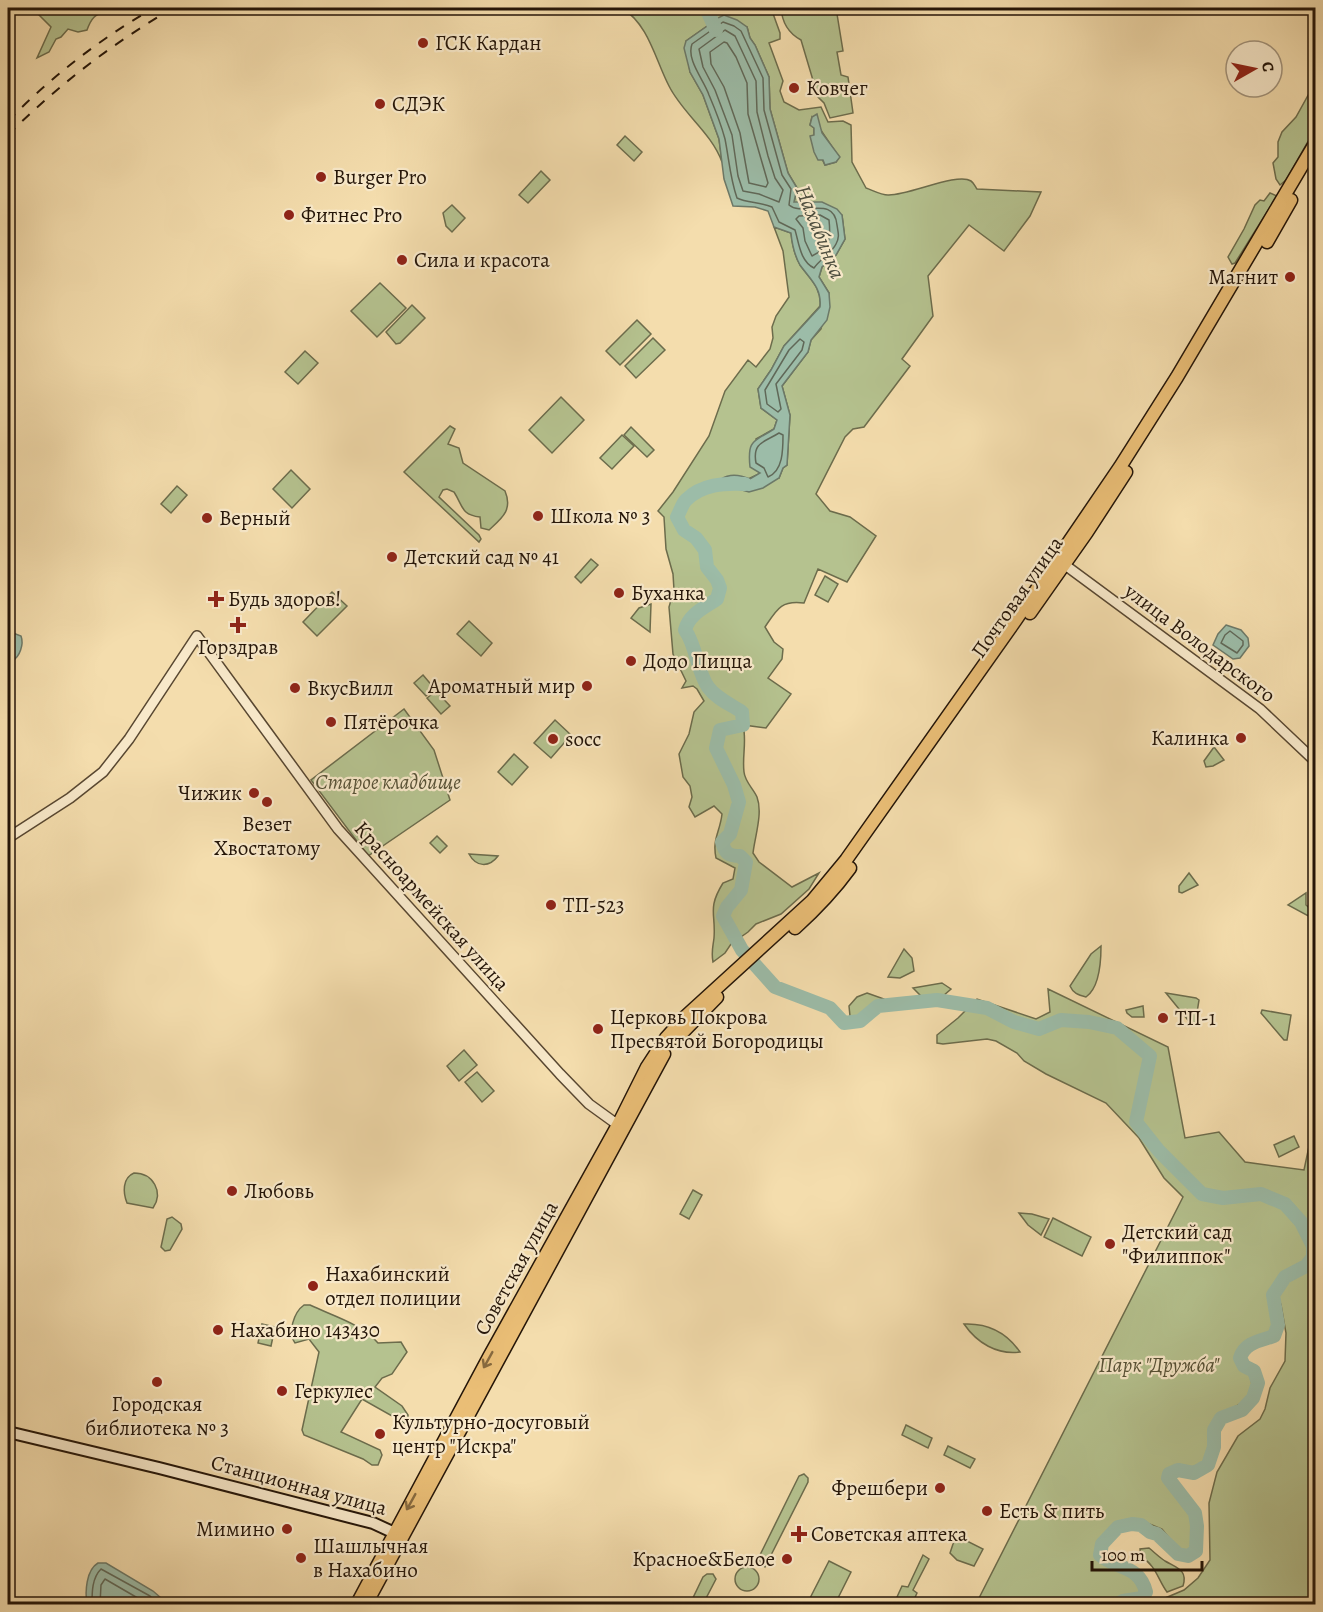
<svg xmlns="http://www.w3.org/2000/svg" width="1323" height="1612" viewBox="0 0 1323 1612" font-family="Alegreya,serif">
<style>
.green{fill:#b5c28f;stroke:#6c6c4c;stroke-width:1.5;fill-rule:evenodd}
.water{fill:#9cbca8;stroke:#6c7968;stroke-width:1.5}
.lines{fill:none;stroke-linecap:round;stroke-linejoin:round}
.shore{stroke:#606858;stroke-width:1.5}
.stream{stroke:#6c7968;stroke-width:2}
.river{stroke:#9cbca8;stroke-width:14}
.tertiary-casing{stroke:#584731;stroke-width:12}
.secondary-casing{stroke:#241508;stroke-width:14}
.primary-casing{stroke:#241508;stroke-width:15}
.tertiary{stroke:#f8e9ca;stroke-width:9}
.secondary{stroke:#f8e9ca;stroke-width:10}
.primary{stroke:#eabe76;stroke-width:12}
.rail{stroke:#241508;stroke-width:2;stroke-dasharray:10 10;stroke-linecap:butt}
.oneway{stroke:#876a3f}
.poi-dot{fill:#8f2418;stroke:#f8e9ca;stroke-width:2}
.labels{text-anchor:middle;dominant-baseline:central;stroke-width:4.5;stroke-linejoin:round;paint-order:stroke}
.poi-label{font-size:21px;fill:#241508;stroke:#f8e9ca;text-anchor:start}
.street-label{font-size:21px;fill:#241508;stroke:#f8e9ca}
.park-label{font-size:21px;font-style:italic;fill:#575237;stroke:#f8e9ca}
.water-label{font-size:22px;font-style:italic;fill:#4e4f40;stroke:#f8e9ca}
</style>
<rect width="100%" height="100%" fill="#f4ddad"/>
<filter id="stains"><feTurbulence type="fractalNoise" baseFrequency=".00333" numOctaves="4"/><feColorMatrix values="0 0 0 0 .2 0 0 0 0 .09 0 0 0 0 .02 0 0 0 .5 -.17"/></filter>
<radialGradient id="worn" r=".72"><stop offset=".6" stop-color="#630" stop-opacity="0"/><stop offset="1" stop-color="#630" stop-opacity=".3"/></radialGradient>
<g class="green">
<path d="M32,8H111C98,15 93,13 87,30L78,32L68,29L61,37L56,39L49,52L37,58L51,27Z"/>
<path d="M622,8H704L705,10L708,8H771L780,33V39L769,43L783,81L780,91L784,102L799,110L821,107L828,122L843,121L851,125L852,162L866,188C872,190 881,195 888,195C908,196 957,172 971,181C974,183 975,186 977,189L1041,192L1030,216L1004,251L969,225L928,276L933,316L902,359L910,366L864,427L853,429L845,437L816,494L830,511L850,517L876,536L847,582L818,569L804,603C781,600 777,609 765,627L774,642L783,649L782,659L768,678L791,694L766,728L743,725C747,741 742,756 744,772C745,782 753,788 757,797C763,813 755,836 753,853L759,862L792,887L819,873L809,889L781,914L756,924L748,932L731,944L725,953L713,962C711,952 713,947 714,938C716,913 707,909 723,883L733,879L735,868L716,858C712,839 720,832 722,814L714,806L695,817L689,807L692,797L690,786L683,777L679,754L689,734L694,712L704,701L697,689L693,686L682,688L686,681L673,654L669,607L674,590L673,574L666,549L664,517L658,511L673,492L709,436L725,391L748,360L756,367L770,349L773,338L772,327L776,316L789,297L783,251L774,227L791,233C792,244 795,256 800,265C810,279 822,288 820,306L784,346L771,370L758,389L761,408L777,420L774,429L756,439L761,473L731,487L779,478L783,468L787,465L790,415L782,386L808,352L811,340L821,329L829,293L819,277L822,267L836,255L845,239L842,215L794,203L797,188L788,173L770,109L769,77L755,45L750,38L747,27L713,20L711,13L707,15L710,24L686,41L690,72L703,95L719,139L722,162C711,132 683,114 669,86C655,59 649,25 622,8ZM812,117L839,157L836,162L825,165L811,136H814V128L810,125Z"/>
<path d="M781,8H836L843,51L837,52L841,75L848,77L853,113L830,118L824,103L818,97L801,40C788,33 782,22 781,8Z"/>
<polygon points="1311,90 1315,92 1315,129 1286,180 1280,185 1276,179 1273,163 1278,157 1278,142 1282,132 1296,117"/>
<polygon points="625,136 642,152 634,161 617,145"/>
<polygon points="541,171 550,180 528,203 519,195"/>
<polygon points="1270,193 1277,196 1235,263 1232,264 1228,257 1244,229 1255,205 1260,200 1264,201"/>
<polygon points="452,205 465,218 452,232 446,226 443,213"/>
<polygon points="380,283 406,308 377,337 351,311"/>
<polygon points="412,305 425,318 400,343 396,344 386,332"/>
<polygon points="637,320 651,334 620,365 606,351"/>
<polygon points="653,338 665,350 636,378 625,366"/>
<polygon points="305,351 318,363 298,384 285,372"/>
<polygon points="561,397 584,420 552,453 529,430"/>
<path d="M450,426L455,429L448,444L459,448L463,463L505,491C513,510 502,518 489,530L481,528L480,517C461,515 463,506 454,492L447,489L443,490L439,497L479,535L481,539L479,542L404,472Z"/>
<polygon points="631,427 654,450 647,457 624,435"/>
<polygon points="622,435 634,446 612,469 600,458"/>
<polygon points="291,470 310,489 292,508 273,489"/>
<polygon points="177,486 187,495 171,513 161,504"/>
<polygon points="591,559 598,565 581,583 575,577"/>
<polygon points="825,576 838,584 828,602 815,595"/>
<polygon points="332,592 347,606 317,636 303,622"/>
<polygon points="651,604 650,632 631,618 639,608"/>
<polygon points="469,621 492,643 481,656 457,634"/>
<polygon points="423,675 434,688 426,696 414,683"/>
<polygon points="436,691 450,706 441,714 427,698"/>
<polygon points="404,709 434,750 450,800 368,856 311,780"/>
<polygon points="555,720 571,735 551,758 534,743"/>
<polygon points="1214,747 1224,760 1213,766 1206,767 1204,761"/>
<polygon points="514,754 528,767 512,785 498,772"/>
<polygon points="437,836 447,846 440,853 430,843"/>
<path d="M469,854L498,856C489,868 476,867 469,854Z"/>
<polygon points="1189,873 1198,885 1182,893 1179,892 1179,886"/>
<polygon points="1306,893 1306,905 1314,912 1312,918 1288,905"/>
<path d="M1101,946C1101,962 1099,988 1086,997C1078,995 1073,993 1070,986L1091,954Z"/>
<polygon points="904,949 912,958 914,971 900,978 888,977"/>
<polygon points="942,983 951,989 943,996 921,996 913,988"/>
<path d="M1048,989L1168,1047L1185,1138L1219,1132L1245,1162L1304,1170L1312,1132L1315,1131V1604H1151L1184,1590L1198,1578L1210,1560L1209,1503L1217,1472L1238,1436L1260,1419L1265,1409L1270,1388L1285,1361L1286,1333L1281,1305L1275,1287L1272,1289C1268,1305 1277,1317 1271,1332L1247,1340L1237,1354L1243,1369L1250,1374C1260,1408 1229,1402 1216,1421C1207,1434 1215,1450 1205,1461C1197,1470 1180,1469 1169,1471L1165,1478L1173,1493L1192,1513L1193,1548L1186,1553L1178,1549L1162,1529L1147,1523L1138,1522L1111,1531L1098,1557L1103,1564C1121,1571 1134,1568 1144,1588L1140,1595L1115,1600L1113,1604H976L1183,1197L1164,1178L1139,1138L1106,1103L1046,1074L1024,1061L1017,1053L996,1041L987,1039L943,1044L937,1043V1035L958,1018L977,999L1036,1019L1050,1012Z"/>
<polygon points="867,993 884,999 884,1005 876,1012 860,1021 850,1016 849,1006 857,997"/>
<polygon points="1166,993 1196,998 1199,1000 1195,1025 1192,1025"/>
<polygon points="1143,1006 1144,1017 1132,1017 1127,1013 1126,1010"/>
<polygon points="1262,1010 1291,1015 1287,1040 1284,1040 1261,1013"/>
<polygon points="464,1050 477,1065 459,1081 447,1066"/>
<polygon points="477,1072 494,1091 482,1102 465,1082"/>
<polygon points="1294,1136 1299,1147 1279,1157 1274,1145"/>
<path d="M134,1173C153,1173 164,1192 153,1208L127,1203C123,1193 122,1178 134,1173Z"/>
<polygon points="693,1190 702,1195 689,1219 680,1214"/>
<polygon points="1019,1213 1032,1214 1049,1219 1041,1235 1028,1225"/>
<polygon points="172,1217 181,1224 182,1229 170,1250 165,1251 161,1247 167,1219"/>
<polygon points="1053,1218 1091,1237 1082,1256 1044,1237"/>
<path d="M304,1305H310C333,1316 362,1324 378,1343L401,1342L407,1352L392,1374L382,1378L375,1387L402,1406L408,1415V1425L362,1399L341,1432L380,1450L382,1455L378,1465H372L363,1459L304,1435L302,1430L319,1352L309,1339L295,1343C287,1333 294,1312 304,1305Z"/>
<polygon points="262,1324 275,1327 271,1346 258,1343"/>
<path d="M964,1324C988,1323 1007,1333 1020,1352C997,1355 977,1343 964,1324Z"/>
<polygon points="906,1425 932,1438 928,1448 902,1435"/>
<polygon points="948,1446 975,1459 970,1468 944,1455"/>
<polygon points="804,1474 808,1478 808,1482 765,1567 758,1559 799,1476"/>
<polygon points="958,1539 963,1539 983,1549 974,1566 957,1560 950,1553 954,1541"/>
<path d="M1149,1548C1154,1552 1159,1557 1165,1561C1177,1568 1188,1570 1183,1586L1167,1592C1158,1580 1156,1565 1141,1557L1140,1549Z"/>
<polygon points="923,1555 929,1559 913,1590 917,1593 912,1604 907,1602 906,1604 899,1604 901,1600 897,1597 902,1586 908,1587"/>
<polygon points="829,1561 851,1572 835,1604 807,1604"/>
<circle cx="747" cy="1579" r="12"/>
<polygon points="707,1574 713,1574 716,1579 703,1604 690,1604 703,1577"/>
</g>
<g class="water">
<path d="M710,13L714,20L724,15L737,20L747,27L750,38L755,45L769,77L770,109L788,173L797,188L794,202H822L837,209L842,215L845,239L836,255L822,267L819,277L829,293L830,307L827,320L811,340L808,352L782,386L790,415L787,465L783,468L779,478L763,488L749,492L731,487L721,479C730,473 741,475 750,479L760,473L750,467C747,439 754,442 774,429L777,420L761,408L758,389L771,370L784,346L820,307C822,288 810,279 800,265C795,256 792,244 791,233L774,227L768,211L755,207L733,206L724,179L719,139L703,95L690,72L684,48L686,41L710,24L707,15Z"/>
<polygon points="817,114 822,133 840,157 836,162 825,165 823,160 818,160 814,152 810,136 814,135 814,128 810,125 812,117"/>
<polygon points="1226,625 1241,630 1248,638 1249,646 1240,658 1233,659 1213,645 1218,634"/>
<path d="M8,631L21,636C24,644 20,657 12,661L8,660Z"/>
<path d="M98,1563H106L153,1591L168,1604H87C85,1592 86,1570 98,1563Z"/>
</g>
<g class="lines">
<g class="shore">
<path d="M723,22L734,26L741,31L763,78L764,110L782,175L791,189L789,205C803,217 834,195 837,225C838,232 840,237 836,244C831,254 820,259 814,268C800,261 799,243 795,230L779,222L772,207C760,202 747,203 737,198C730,178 729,159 725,139C721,124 715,109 709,95C704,80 686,60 692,44Z"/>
<polygon points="725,30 735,36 756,81 757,112 768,156 775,178 783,190 779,202 759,194 743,191 738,176 732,135 715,90 703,67 699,49"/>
<polygon points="724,42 727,43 736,57 747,83 748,114 768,183 766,187 749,183 740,133 724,87 711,64 710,52"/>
<path d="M820,215L829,220C831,239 830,247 812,256L805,241L803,228L796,219L799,216Z"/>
<polygon points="800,339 804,342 802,350 776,384 781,409 778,412 767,404 765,390 789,350"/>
<path d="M779,433L783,435C783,450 783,471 768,477L764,468L756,463C752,442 765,442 779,433Z"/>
<polygon points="1230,631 1243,641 1243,645 1237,653 1221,643 1225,635"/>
<path d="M92,1604C92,1592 92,1578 101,1569L150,1596L159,1604"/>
<polyline points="100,1604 101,1585 105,1579 148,1604"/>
</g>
<polyline class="stream" points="8,1602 16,1604"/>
<g class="river">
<polyline points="706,8 716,30"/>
<path d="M745,484C724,483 702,484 686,500C682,504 680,512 677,517L684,530L696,538L705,550L707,567L717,580L720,588L717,599C704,608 689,614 685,630C697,647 697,672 708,687C717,699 730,704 742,712L743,725L720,730L716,748L734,785L739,802L730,834L722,842C725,853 728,856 740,856L746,862L741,890L727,907L723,916L742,950L775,987L830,1008L844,1023L860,1021L878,1006L937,1000L987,1008L1014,1022L1039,1029L1061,1020L1089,1022L1117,1028L1150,1056L1136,1122L1159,1151L1202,1194L1223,1198L1261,1194L1285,1204L1301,1222L1313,1246V1257L1306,1266L1285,1277L1273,1295L1278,1325L1274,1336C1260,1341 1245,1342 1240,1358L1244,1366L1254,1371L1258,1383L1253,1398L1242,1410L1221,1418L1214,1430V1447L1208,1465L1194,1473L1178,1470L1169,1474L1168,1478L1195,1513L1197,1526L1196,1551L1188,1556L1178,1554L1157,1534L1150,1532L1141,1525L1132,1524L1118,1527L1102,1544L1100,1555C1116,1570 1139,1564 1146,1592L1142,1598L1123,1601L1117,1604"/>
</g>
<defs>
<g id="tertiary">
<polyline points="1061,562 1260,709 1316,762"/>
<polyline points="8,838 70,798 103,772 129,739 197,636 338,829 560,1074 589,1104 618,1125"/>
</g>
<polyline id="secondary" points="8,1432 159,1468 373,1523 401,1536"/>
<g id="primary">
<polyline points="1267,242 1291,200"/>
<polyline points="1030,613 1087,532 1126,472"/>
<path d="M795,928C816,909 834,890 850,868"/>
<polyline points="677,1038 717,997"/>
<polyline points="357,1604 489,1357 618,1125 647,1067 666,1038 685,1017 812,901 846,860 1015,621 1120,467 1177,377 1316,142"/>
<polyline points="366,1604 664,1054"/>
</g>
</defs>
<use href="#tertiary" class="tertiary-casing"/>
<use href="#secondary" class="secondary-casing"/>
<use href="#primary" class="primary-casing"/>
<use href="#tertiary" class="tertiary"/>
<use href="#secondary" class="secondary"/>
<use href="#primary" class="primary"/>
<g class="rail">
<path d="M8,121C51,77 101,38 154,8"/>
<path d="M8,135C57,86 113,43 173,8"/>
</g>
</g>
<defs><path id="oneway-shaft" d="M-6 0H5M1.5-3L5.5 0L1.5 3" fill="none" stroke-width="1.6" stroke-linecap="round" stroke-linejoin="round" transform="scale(1.5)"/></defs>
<g class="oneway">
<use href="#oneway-shaft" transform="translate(488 1360) rotate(119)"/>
<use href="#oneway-shaft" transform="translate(411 1502) rotate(119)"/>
</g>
<g class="poi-dot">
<circle cx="423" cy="43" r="6"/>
<circle cx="794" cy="88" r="6"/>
<circle cx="380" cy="104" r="6"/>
<circle cx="321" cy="177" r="6"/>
<circle cx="289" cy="215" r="6"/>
<circle cx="402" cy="260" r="6"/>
<circle cx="1290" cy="277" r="6"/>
<circle cx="538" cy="516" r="6"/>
<circle cx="207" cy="518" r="6"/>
<circle cx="392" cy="557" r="6"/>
<circle cx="619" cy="593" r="6"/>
<path d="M213 590h6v6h6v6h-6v6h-6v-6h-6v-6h6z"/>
<path d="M235 616h6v6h6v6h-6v6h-6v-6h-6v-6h6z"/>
<circle cx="631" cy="661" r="6"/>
<circle cx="587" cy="686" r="6"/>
<circle cx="295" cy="688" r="6"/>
<circle cx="331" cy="722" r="6"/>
<circle cx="1241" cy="738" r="6"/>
<circle cx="553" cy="739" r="6"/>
<circle cx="254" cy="793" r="6"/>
<circle cx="267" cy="802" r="6"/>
<circle cx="551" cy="905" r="6"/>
<circle cx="1163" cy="1018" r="6"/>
<circle cx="598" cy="1029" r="6"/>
<circle cx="232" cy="1191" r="6"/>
<circle cx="1110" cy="1244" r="6"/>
<circle cx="313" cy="1286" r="6"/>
<circle cx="218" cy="1330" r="6"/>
<circle cx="157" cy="1382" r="6"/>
<circle cx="282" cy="1391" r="6"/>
<circle cx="380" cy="1434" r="6"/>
<circle cx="940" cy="1488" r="6"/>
<circle cx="987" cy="1511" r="6"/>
<circle cx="287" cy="1529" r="6"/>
<path d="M796 1525h6v6h6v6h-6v6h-6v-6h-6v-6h6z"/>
<circle cx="301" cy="1558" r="6"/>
<circle cx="787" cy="1559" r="6"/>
</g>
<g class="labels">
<g class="poi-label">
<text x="435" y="43">ГСК Кардан</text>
<text x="806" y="88">Ковчег</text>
<text x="392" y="104">СДЭК</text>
<text x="333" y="177">Burger Pro</text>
<text x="301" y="215">Фитнес Pro</text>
<text x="414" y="260">Сила и красота</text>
<text x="1278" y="277" text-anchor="end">Магнит</text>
<text x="550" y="516">Школа № 3</text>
<text x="219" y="518">Верный</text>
<text x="404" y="557">Детский сад № 41</text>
<text x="631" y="593">Буханка</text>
<text x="228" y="599">Будь здоров!</text>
<text x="238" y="647" text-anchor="middle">Горздрав</text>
<text x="643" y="661">Додо Пицца</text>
<text x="575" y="686" text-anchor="end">Ароматный мир</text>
<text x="307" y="688">ВкусВилл</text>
<text x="343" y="722">Пятёрочка</text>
<text x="1229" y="738" text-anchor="end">Калинка</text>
<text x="565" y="739">socc</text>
<text x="242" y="793" text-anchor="end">Чижик</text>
<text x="267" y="824" text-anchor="middle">Везет<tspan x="267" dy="24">Хвостатому</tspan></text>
<text x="563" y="905">ТП-523</text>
<text x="610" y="1017">Церковь Покрова<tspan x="610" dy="24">Пресвятой Богородицы</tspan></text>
<text x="1175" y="1018">ТП-1</text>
<text x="244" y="1191">Любовь</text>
<text x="1122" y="1232">Детский сад<tspan x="1122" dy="24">"Филиппок"</tspan></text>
<text x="325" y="1274">Нахабинский<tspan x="325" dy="24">отдел полиции</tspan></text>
<text x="230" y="1330">Нахабино 143430</text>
<text x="294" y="1391">Геркулес</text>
<text x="157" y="1404" text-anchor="middle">Городская<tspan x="157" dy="24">библиотека № 3</tspan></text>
<text x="392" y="1422">Культурно-досуговый<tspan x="392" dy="24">центр "Искра"</tspan></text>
<text x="928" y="1488" text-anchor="end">Фрешбери</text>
<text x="999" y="1511">Есть &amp; пить</text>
<text x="275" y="1529" text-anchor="end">Мимино</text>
<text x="811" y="1534">Советская аптека</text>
<text x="313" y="1546">Шашлычная<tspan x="313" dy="24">в Нахабино</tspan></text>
<text x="775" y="1559" text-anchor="end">Красное&amp;Белое</text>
</g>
<g class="street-label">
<text transform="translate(1017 597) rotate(-55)">Почтовая улица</text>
<text transform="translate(1200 643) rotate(37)">улица Володарского</text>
<text transform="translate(432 906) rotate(48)">Красноармейская улица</text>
<text transform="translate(516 1268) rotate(-61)">Советская улица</text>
<text transform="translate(299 1485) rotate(15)">Станционная улица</text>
</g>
<g class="park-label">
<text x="388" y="782">Старое кладбище</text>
<text x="1159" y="1365">Парк "Дружба"</text>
</g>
<g class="water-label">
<text transform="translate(820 232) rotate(68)">Нахабинка</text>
</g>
</g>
<rect width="1323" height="1612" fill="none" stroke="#f4ddad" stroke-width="30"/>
<rect x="9" y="9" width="1305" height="1594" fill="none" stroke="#241508" stroke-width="3"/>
<rect x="15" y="15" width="1293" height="1582" fill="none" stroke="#241508" stroke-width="1.5"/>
<g transform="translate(1254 69) rotate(81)"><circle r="28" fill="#f8e9ca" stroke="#a3947c" stroke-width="1.5"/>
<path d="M0-4.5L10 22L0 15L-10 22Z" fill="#8f2418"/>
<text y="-9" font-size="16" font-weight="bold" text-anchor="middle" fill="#241508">С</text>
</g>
<path d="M1092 1561v9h110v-9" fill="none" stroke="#241508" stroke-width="3"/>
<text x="1101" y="1561" font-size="18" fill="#241508" stroke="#f8e9ca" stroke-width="4.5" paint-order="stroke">100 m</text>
<rect width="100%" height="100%" filter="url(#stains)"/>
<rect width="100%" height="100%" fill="url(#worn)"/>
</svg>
